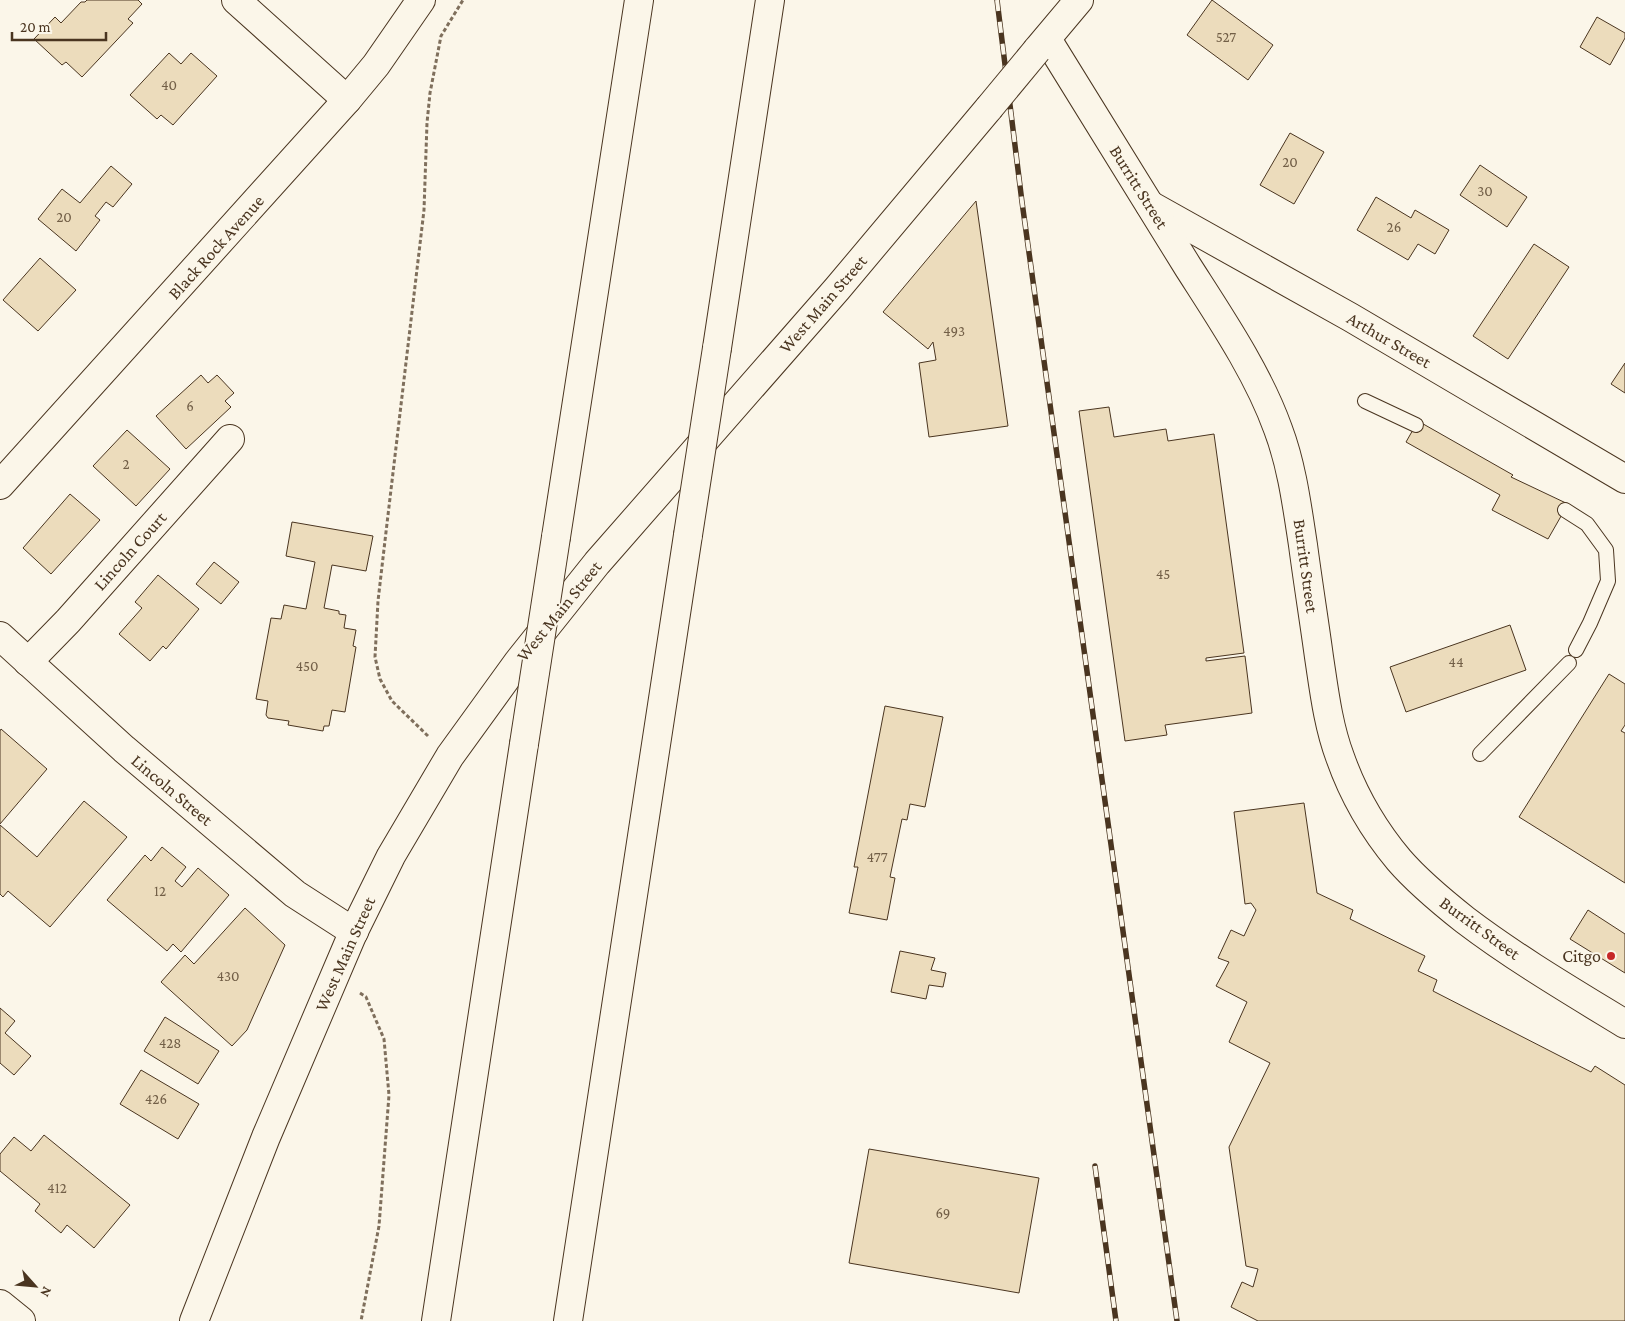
<svg xmlns="http://www.w3.org/2000/svg" width="1625" height="1321" viewBox="0 0 1625 1321" font-family="'Crimson Pro',serif">
<style>
.building{fill:#ecdcbc;stroke:#4a3520}
.lines{fill:none;stroke-linecap:round;stroke-linejoin:round}
.lane-casing{stroke:#4a3520;stroke-width:16}
.street-casing{stroke:#4a3520;stroke-width:30}
.secondary-casing{stroke:#4a3520;stroke-width:30}
.highway-casing{stroke:#4a3520;stroke-width:30}
.path{stroke:#7f6f5c;stroke-width:3;stroke-dasharray:4 2.5;stroke-linecap:butt}
.lane{stroke:#fbf6e9;stroke-width:14}
.street{stroke:#fbf6e9;stroke-width:28}
.secondary{stroke:#fbf6e9;stroke-width:28}
.highway{stroke:#fbf6e9;stroke-width:28}
.rail-casing{stroke:#4a3520;stroke-width:5.5}
.rail{stroke:#fbf6e9;stroke-width:4;stroke-dasharray:11;stroke-linecap:butt}
.secondary-bridge-casing{stroke:#4a3520;stroke-width:30;stroke-linecap:butt}
.highway-bridge-casing{stroke:#4a3520;stroke-width:30;stroke-linecap:butt}
.secondary-bridge{stroke:#fbf6e9;stroke-width:28}
.highway-bridge{stroke:#fbf6e9;stroke-width:28}
.poi-dot{fill:#c62828;stroke:#fbf6e9;stroke-width:2}
.labels{text-anchor:middle;dominant-baseline:central;stroke-width:4;stroke-linejoin:round;paint-order:stroke}
.number-label{font-size:15px;fill:#725f47}
.street-label{font-size:18px;fill:#4a3520;stroke:#fbf6e9}
.poi-label{font-size:18px;fill:#4a3520;stroke:#fbf6e9;text-anchor:end}
</style>
<rect width="100%" height="100%" fill="#fbf6e9"/>
<g class="building">
<polygon points="87,0 138,0 142,4 128,19 133,23 82,77 66,62 62,65 34,39 55,17 61,23 81,2 85,2"/>
<polygon points="1212,0 1273,45 1248,80 1187,35"/>
<polygon points="1597,17 1625,33 1625,38 1610,65 1580,47"/>
<polygon points="169,53 181,64 191,53 217,76 173,125 161,115 157,119 130,95"/>
<polygon points="1290,133 1324,152 1294,204 1260,185"/>
<polygon points="1480,165 1527,197 1507,227 1460,195"/>
<polygon points="111,166 132,184 113,207 106,202 95,216 100,220 76,251 38,219 62,189 80,203"/>
<polygon points="1376,197 1411,218 1415,210 1449,230 1435,254 1418,244 1408,260 1357,230"/>
<polygon points="976,201 1008,426 929,437 919,363 936,360 933,342 928,349 883,312"/>
<polygon points="1534,244 1569,267 1508,359 1473,336"/>
<polygon points="40,258 76,290 38,331 3,300"/>
<polygon points="1625,363 1625,393 1611,384"/>
<polygon points="201,375 208,383 217,375 234,393 225,401 231,407 186,449 156,416"/>
<polygon points="1109,407 1114,437 1166,429 1168,441 1214,434 1244,653 1206,658 1206,661 1245,656 1252,713 1165,725 1167,735 1125,741 1079,411"/>
<polygon points="1418,421 1513,475 1511,477 1568,504 1548,539 1492,510 1500,495 1406,442"/>
<polygon points="127,430 170,469 136,506 93,466"/>
<polygon points="70,494 100,520 51,574 23,548"/>
<polygon points="292,522 373,536 366,571 332,565 324,608 339,611 339,614 346,615 344,628 356,630 353,646 356,647 345,712 332,710 329,726 324,726 323,731 288,725 289,721 268,718 266,715 268,701 256,699 271,618 281,619 284,605 306,609 315,562 286,556"/>
<polygon points="214,562 239,582 221,604 196,584"/>
<polygon points="158,575 199,609 166,649 163,646 150,661 119,634 142,608 135,602"/>
<polygon points="1510,625 1526,670 1406,712 1390,667"/>
<polygon points="1609,674 1625,684 1625,725 1621,731 1625,733 1625,883 1519,817"/>
<polygon points="885,706 943,717 925,807 910,804 907,820 902,819 890,877 895,878 887,920 849,913 858,867 854,867"/>
<polygon points="1,729 47,769 0,824 0,731"/>
<polygon points="84,801 127,837 50,927 8,891 3,897 0,894 0,825 37,857"/>
<polygon points="1304,803 1317,893 1353,910 1350,919 1425,956 1418,971 1437,980 1433,991 1591,1072 1595,1066 1625,1085 1625,1321 1258,1321 1231,1307 1242,1282 1253,1287 1258,1269 1246,1266 1229,1147 1270,1063 1229,1042 1247,1002 1216,986 1229,962 1218,958 1231,930 1244,936 1256,910 1251,903 1245,904 1234,812"/>
<polygon points="162,847 186,867 175,881 182,887 198,868 229,895 181,952 173,944 167,951 107,900 145,855 151,861"/>
<polygon points="245,908 285,945 247,1030 232,1046 161,982 185,955 194,964"/>
<polygon points="1588,910 1625,934 1625,973 1570,939"/>
<polygon points="900,951 935,958 931,970 946,973 943,987 929,985 926,999 891,992"/>
<polygon points="0,1008 15,1021 5,1033 31,1056 14,1075 0,1063"/>
<polygon points="165,1017 219,1051 198,1084 144,1051"/>
<polygon points="141,1070 199,1104 178,1139 120,1104"/>
<polygon points="44,1135 130,1205 94,1248 67,1225 61,1233 35,1211 40,1204 0,1171 0,1154 14,1137 31,1151"/>
<polygon points="869,1149 1039,1178 1019,1293 849,1263"/>
</g>
<g class="lines">
<defs>
<g id="lane">
<polyline points="1365,401 1416,425"/>
<polyline points="1565,510 1587,524 1606,550 1608,581 1590,623 1576,650"/>
<polyline points="1480,754 1569,663"/>
</g>
<g id="street">
<polyline points="236,0 347,100"/>
<polyline points="1150,205 1350,317 1625,479"/>
<polyline points="28,662 68,621 230,439"/>
<polyline points="0,1304 21,1321"/>
</g>
<g id="secondary">
<path d="M1047,39C1094,115 1141,191 1188,267C1220,317 1258,373 1278,429C1292,466 1297,506 1303,545C1308,583 1314,620 1319,657C1324,690 1328,725 1340,757C1353,794 1373,829 1399,860C1418,882 1441,901 1465,920C1515,958 1571,991 1625,1024"/>
<polyline points="1037,50 1079,0"/>
<polyline points="0,485 347,100 376,65 421,0"/>
<polyline points="0,636 124,749 295,894 354,932"/>
<polyline points="194,1321 266,1137 353,933 391,856 450,756 518,662 597,563 837,289 989,108"/>
</g>
<g id="highway">
<polyline points="717,348 770,0"/>
<polyline points="556,537 639,0"/>
<polyline points="436,1321 524,744"/>
<polyline points="568,1321 688,535"/>
</g>
</defs>
<use href="#lane" class="lane-casing"/>
<use href="#street" class="street-casing"/>
<use href="#secondary" class="secondary-casing"/>
<use href="#highway" class="highway-casing"/>
<g class="path">
<polyline points="428,736 392,701 380,679 375,657 378,601 386,532 424,210 427,123 430,93 441,36 463,0"/>
<polyline points="360,993 366,997 384,1039 389,1095 379,1226 361,1321"/>
</g>
<use href="#lane" class="lane"/>
<use href="#street" class="street"/>
<use href="#secondary" class="secondary"/>
<use href="#highway" class="highway"/>
<defs>
<g id="rail">
<polyline points="997,0 1022,202 1177,1321"/>
<polyline points="1095,1166 1116,1321"/>
</g>
</defs>
<use href="#rail" class="rail-casing"/>
<use href="#rail" class="rail"/>
<defs>
<polyline id="secondary-bridge" points="989,108 1037,50"/>
<g id="highway-bridge">
<polyline points="688,535 717,348"/>
<polyline points="524,744 556,537"/>
</g>
</defs>
<use href="#secondary-bridge" class="secondary-bridge-casing"/>
<use href="#highway-bridge" class="highway-bridge-casing"/>
<use href="#secondary-bridge" class="secondary-bridge"/>
<use href="#highway-bridge" class="highway-bridge"/>
</g>
<circle class="poi-dot" cx="1611" cy="956" r="5"/>
<g class="labels">
<g class="number-label">
<text x="1226" y="37">527</text>
<text x="169" y="85">40</text>
<text x="1290" y="162">20</text>
<text x="1485" y="191">30</text>
<text x="64" y="217">20</text>
<text x="1394" y="227">26</text>
<text x="954" y="331">493</text>
<text x="190" y="406">6</text>
<text x="126" y="464">2</text>
<text x="1163" y="574">45</text>
<text x="1456" y="662">44</text>
<text x="307" y="666">450</text>
<text x="877" y="857">477</text>
<text x="160" y="891">12</text>
<text x="228" y="976">430</text>
<text x="170" y="1043">428</text>
<text x="156" y="1099">426</text>
<text x="57" y="1188">412</text>
<text x="943" y="1213">69</text>
</g>
<g class="street-label">
<text transform="translate(1139 187) rotate(58)">Burritt Street</text>
<text transform="translate(216 247) rotate(-48)">Black Rock Avenue</text>
<text transform="translate(823 304) rotate(-49)">West Main Street</text>
<text transform="translate(1389 340) rotate(30)">Arthur Street</text>
<text transform="translate(130 551) rotate(-48)">Lincoln Court</text>
<text transform="translate(1306 566) rotate(82)">Burritt Street</text>
<text transform="translate(559 611) rotate(-51)">West Main Street</text>
<text transform="translate(172 790) rotate(40)">Lincoln Street</text>
<text transform="translate(1480 928) rotate(36)">Burritt Street</text>
<text transform="translate(345 954) rotate(-66)">West Main Street</text>
</g>
<g class="poi-label">
<text x="1601" y="956">Citgo</text>
</g>
</g>
<g transform="translate(35 1286) rotate(117)" stroke="#fbf6e9" stroke-width="4" paint-order="stroke">
<path d="M0-4L9 19L0 12L-9 19Z" fill="#4a3520"/>
<text y="-8" font-size="14" font-weight="bold" text-anchor="middle" fill="#4a3520">N</text>
</g>
<path d="M12 32v8h94v-8" fill="none" stroke="#4a3520" stroke-width="2.5"/>
<text x="20" y="32" font-size="15" fill="#4a3520" stroke="#fbf6e9" stroke-width="4" paint-order="stroke">20 m</text>
</svg>
